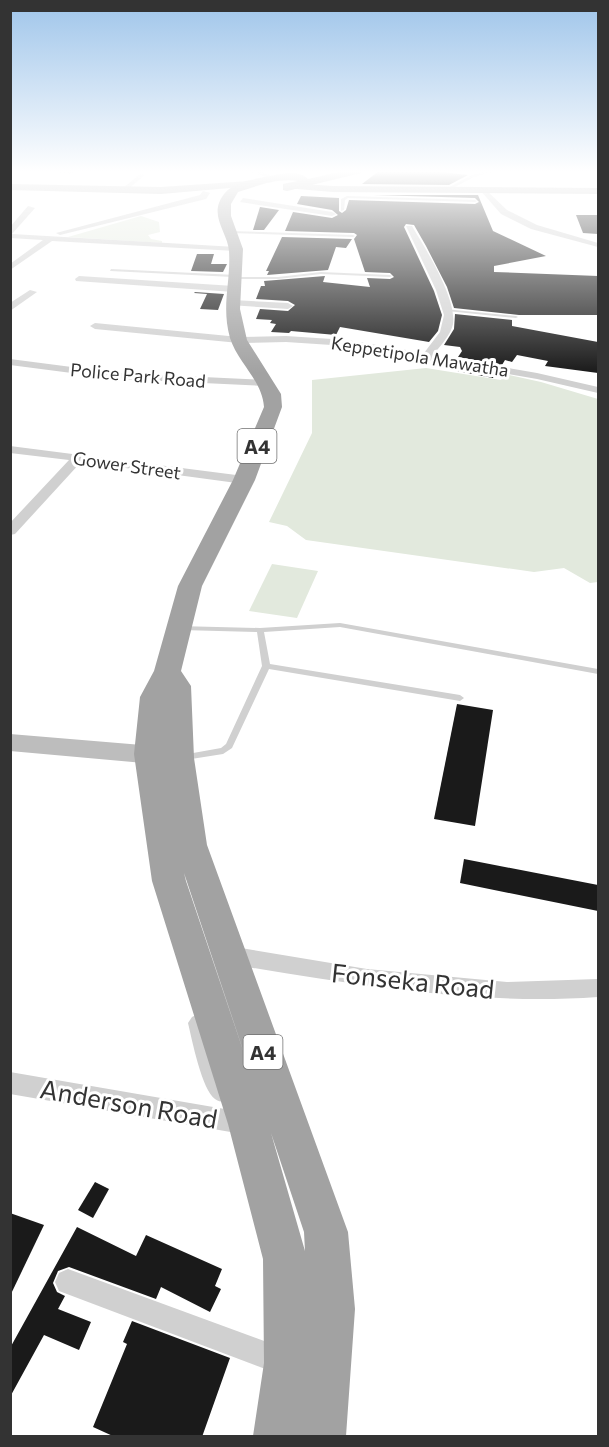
<svg xmlns="http://www.w3.org/2000/svg" width="609" height="1447" viewBox="0 0 609 1447" font-family="Commissioner,sans-serif">
<style>
.green{fill:#e2e9dd}
.building{fill:#1a1a1a}
.lines{fill:none;stroke-linecap:round;stroke-linejoin:round}
.service{fill:#d0d0d0;fill-rule:evenodd}
.minor{fill:#d0d0d0;fill-rule:evenodd}
.secondary{fill:#bdbdbd;fill-rule:evenodd}
.primary{fill:#ababab;fill-rule:evenodd}
.trunk{fill:#a2a2a2;fill-rule:evenodd}
.labels{text-anchor:middle;dominant-baseline:central;stroke-width:6;stroke-linejoin:round;paint-order:stroke}
.far-street-label{font-size:18px;fill:#333;stroke:#fff}
.shield{fill:#fff;stroke:#707070;stroke-width:1.5}
.shield-label{font-size:20px;font-weight:bold;fill:#333}
.near-street-label{font-size:26px;fill:#333;stroke:#fff}
</style>
<rect width="100%" height="100%" fill="#fff"/>
<g class="green">
<polygon points="141,216 159,222 160,232 148,235 151,239 162,241 162,243 68,237"/>
<polygon points="426,368 501,380 504,374 541,382 598,399 598,582 590,583 564,568 534,572 306,540 287,526 269,522 312,433 312,380"/>
<polygon points="272,564 318,571 297,618 249,611"/>
</g>
<g class="building">
<polygon points="379,171 433,171 468,175 449,185 362,184"/>
<polygon points="373,195 478,195 493,231 546,256 494,266 494,272 598,276 598,315 519,315 454,308 447,287 426,246 414,225 406,224 404,227 434,291 442,315 438,331 429,342 340,327 336,335 291,331 289,333 271,332 276,324 270,323 272,320 256,319 260,309 288,311 295,305 288,301 256,299 261,286 265,286 264,281 325,276 323,282 370,287 367,278 390,279 394,277 390,273 365,272 354,239 357,235 354,233 285,231 293,212 332,218 338,215 332,210 297,204 301,196 339,198 339,211 342,213 346,210 349,200 475,204 479,202 475,198"/>
<polygon points="260,207 279,210 264,230 253,230"/>
<polygon points="576,215 598,215 598,234 583,233"/>
<polygon points="282,237 352,239 346,248 336,247 328,270 267,275 269,271 266,271"/>
<polygon points="197,254 214,254 211,264 227,264 223,272 191,271"/>
<polygon points="195,292 224,294 218,310 200,309 207,294 194,293"/>
<polygon points="455,314 512,320 512,326 598,342 598,373 545,366 548,361 517,355 512,362 505,360 502,365 458,357 462,351 460,347 444,345 454,329"/>
<polygon points="450,366 495,374 493,378 447,369"/>
<polygon points="457,704 493,710 475,826 434,819"/>
<polygon points="464,859 598,885 598,911 460,883"/>
<polygon points="95,1182 109,1189 93,1218 78,1210"/>
<polygon points="10,1213 44,1225 10,1296"/>
<polygon points="77,1227 136,1256 146,1235 222,1269 215,1286 221,1289 210,1312 161,1287 156,1299 69,1267 58,1271 53,1283 57,1292 65,1296 58,1309 91,1322 79,1350 44,1335 10,1397 10,1348"/>
<polygon points="132,1321 230,1358 202,1437 115,1437 93,1427 127,1344 123,1342"/>
</g>
<g class="lines">
<g class="service">
<polygon points="490,171 495,171 474,177 447,191 444,190 472,175"/>
<polygon points="347,196 475,200 477,201 475,202 348,198 345,200 344,210 341,211 341,199"/>
<polygon points="229,231 353,235 355,236 353,237 230,233"/>
<polygon points="111,269 236,275 238,277 278,277 321,272 390,275 392,276 390,277 321,274 278,279 235,279 233,277 110,271"/>
<polygon points="445,309 516,316 518,317 516,318 447,311 445,310"/>
<polygon points="340,623 598,669 598,674 340,627 264,632 270,664 460,695 464,698 460,701 269,669 232,748 223,754 185,760 182,759 181,757 182,755 221,748 226,744 262,666 257,632 181,630 178,630 177,628 178,626 260,628"/>
<path d="M196,1015L209,1017L210,1020L209,1023L199,1025L216,1084L222,1090L233,1092L235,1096L233,1100C228,1102 220,1103 215,1099C202,1090 192,1040 188,1023L192,1017Z"/>
</g>
<g class="minor">
<polygon points="52,171 73,171 73,172 70,174"/>
<polygon points="249,171 258,171 277,178 272,179"/>
<polygon points="140,174 145,175 127,190 123,190 123,188"/>
<polygon points="484,188 507,210 537,225 598,243 598,247 531,229 501,214 480,190"/>
<polygon points="203,191 210,193 206,199 60,235 56,233 200,195"/>
<polygon points="243,198 332,212 336,214 332,216 240,202"/>
<polygon points="28,206 35,208 12,234 236,247 240,249 236,251 52,241 10,270 10,264 43,240 10,238 10,227"/>
<path d="M406,226H412C425,248 457,298 453,324C451,335 440,346 433,355L537,373L598,387V393L537,379L347,346L286,342L239,343L95,329L90,326L95,323L239,337L286,336L347,340L424,353L440,332L444,315L436,290Z"/>
<polygon points="79,276 234,286 238,289 234,292 76,281 75,279"/>
<polygon points="30,290 37,292 10,311 10,303"/>
<polygon points="232,300 288,303 293,306 288,309 229,305 229,301"/>
<polygon points="10,359 118,373 266,380 271,383 266,386 118,379 10,365"/>
<polygon points="10,446 244,476 250,480 244,484 81,462 15,534 10,535 10,523 69,460 10,453"/>
<path d="M229,946L367,969L507,982L598,979V997C474,1006 351,984 229,964L222,961L219,955L222,949Z"/>
<polygon points="10,1072 248,1113 256,1116 260,1124 256,1132 248,1135 10,1094"/>
<polygon points="68,1269 294,1352 298,1362 294,1372 284,1376 59,1291 55,1282 59,1273"/>
</g>
<polygon class="secondary" points="10,734 166,747 175,750 178,756 175,762 166,765 10,751"/>
<g class="primary">
<polygon points="249,181 255,184 253,186 161,194 10,190 10,184 161,187"/>
<polygon points="289,183 333,186 598,188 598,194 333,192 285,188 285,184"/>
</g>
<path class="trunk" d="M343,171H363L361,173L287,191L283,190V184L297,181C278,178 256,186 238,192L231,204V216L243,249L240,309L247,340L281,394L282,407L255,480L202,586L181,671L191,686L194,758L207,845L348,1232L355,1309L346,1436H253L264,1363L263,1259L228,1124L152,881L134,754L140,697L154,671L178,586L233,480L264,407C262,380 238,363 230,338C221,305 231,283 229,251C228,235 213,220 219,203C227,183 245,181 264,177C278,175 297,168 308,179ZM184,873L248,1065L186,881ZM271,1133L304,1232L305,1251Z"/>
</g>
<linearGradient id="sky" x2="0" y2="1"><stop stop-color="#9fc5ea"/><stop offset="0.46" stop-color="#fff"/><stop offset="1" stop-color="#fff" stop-opacity="0"/></linearGradient>
<rect width="609" height="373" fill="url(#sky)"/>
<g class="labels">
<g class="far-street-label">
<text transform="translate(420 356) rotate(9)">Keppetipola Mawatha</text>
<text transform="translate(138 375) rotate(5)">Police Park Road</text>
<text transform="translate(127 465) rotate(8)">Gower Street</text>
</g>
<g class="shield">
<rect x="237.5" y="429" width="39" height="34" rx="4.5"/>
<rect x="243.5" y="1035" width="39" height="34" rx="4.5"/>
</g>
<g class="shield-label">
<text x="257" y="446">A4</text>
<text x="263" y="1052">A4</text>
</g>
<g class="near-street-label">
<text transform="translate(413 980) rotate(6)">Fonseka Road</text>
<text transform="translate(129 1103) rotate(10)">Anderson Road</text>
</g>
</g>
<rect width="609" height="1447" fill="none" stroke="#333333" stroke-width="24"/>
</svg>
